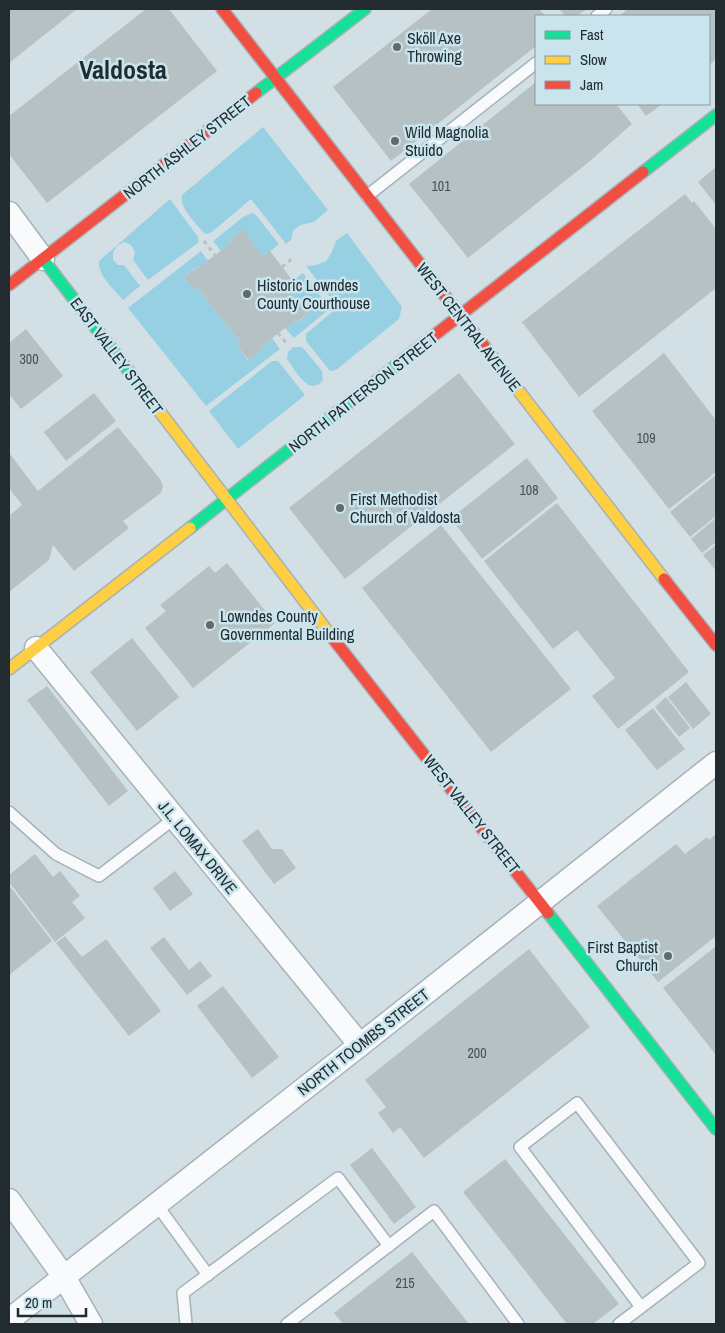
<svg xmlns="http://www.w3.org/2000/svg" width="725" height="1333" viewBox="0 0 725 1333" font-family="'Archivo Narrow',sans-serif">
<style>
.green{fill:#98d0e3}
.building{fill:#b5c1c3}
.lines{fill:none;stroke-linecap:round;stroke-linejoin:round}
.lane-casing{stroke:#a7b2b7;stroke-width:14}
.street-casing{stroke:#a7b2b7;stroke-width:25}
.fast-casing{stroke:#a7b2b7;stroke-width:14}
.slow-casing{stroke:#a7b2b7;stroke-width:14}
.jam-casing{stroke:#a7b2b7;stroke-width:14}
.path{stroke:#bbc0c2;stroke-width:3;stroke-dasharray:4 4;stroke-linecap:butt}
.lane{stroke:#f8fafb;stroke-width:11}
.street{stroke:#f8fafb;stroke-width:22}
.fast{stroke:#16e098;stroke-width:11}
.slow{stroke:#ffcf43;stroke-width:11}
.jam{stroke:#f24e42;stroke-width:11}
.poi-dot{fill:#606b70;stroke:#cae4ee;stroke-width:2}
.labels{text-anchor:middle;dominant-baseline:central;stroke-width:5;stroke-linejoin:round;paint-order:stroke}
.number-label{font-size:14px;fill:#475155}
.poi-label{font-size:16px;fill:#222c30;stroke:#cae4ee;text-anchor:start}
.street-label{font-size:16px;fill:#222c30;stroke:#cae4ee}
.town-label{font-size:26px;font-weight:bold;fill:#222c30;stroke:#cae4ee}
</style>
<rect width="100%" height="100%" fill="#d2e0e6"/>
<g class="green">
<path d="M263,127L328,210L314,222L300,225L293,231L291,240L286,244L251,199L212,232L207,234L204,233C196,223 179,208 182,195Z"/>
<path d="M170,199L198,237L199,242L148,280L133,260L135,252L131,245L124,242L117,246L113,252V260L118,265H124L140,286L123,300C115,290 97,275 99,261Z"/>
<polygon points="252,213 255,214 279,244 263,257 243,230 230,240 232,242 221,251 213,241 243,217"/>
<polygon points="347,233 402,307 399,319 336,370 330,371 306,341 306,334 338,307 306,266 316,265 326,261 332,252 336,241"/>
<polygon points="201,251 208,261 197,269 195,268 184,277 194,290 197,287 241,343 237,346 248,360 262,349 261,348 272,338 280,349 206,406 128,308"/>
<polygon points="303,273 328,306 327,311 294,338 285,328 296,320 298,322 309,313 299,299 296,300 286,286"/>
<path d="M293,347H301L304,349L322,371L323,380C309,398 295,370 287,359L288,352Z"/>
<polygon points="272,361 278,361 305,395 238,449 209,411"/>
</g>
<g class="building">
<polygon points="9,9 77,9 9,63"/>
<polygon points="146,9 169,9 217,71 47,203 9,154 9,116"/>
<polygon points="432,9 539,9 545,16 536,16 536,46 391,161 333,87"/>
<polygon points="559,9 587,9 577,16 565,16"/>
<polygon points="628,9 716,9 716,59 709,65 709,16 619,16"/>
<polygon points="536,82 536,104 616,104 632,124 590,161 468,258 409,184"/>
<polygon points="637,104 662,104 646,116"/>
<polygon points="716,167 716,205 698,182"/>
<polygon points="685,194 692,203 694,201 716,229 716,288 579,397 522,322"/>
<polygon points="243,229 263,257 270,251 293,281 286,286 296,300 298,298 309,313 297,322 296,320 272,338 261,348 262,349 249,360 237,346 241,343 197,287 194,290 184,277 196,268 197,269 232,242 230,240"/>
<polygon points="26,329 63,376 21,409 9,394 9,343"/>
<polygon points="664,353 716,420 716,472 669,509 592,411"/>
<polygon points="459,373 515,444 345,579 289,508"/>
<polygon points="94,393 116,421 66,461 44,432"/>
<polygon points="118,427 160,479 163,486 161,493 123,521 129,528 74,571 53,545 49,560 9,592 9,513 10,515 22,505 9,488 9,455 10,454 38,491"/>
<polygon points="527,458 558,498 482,559 451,518"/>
<polygon points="716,475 716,516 690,537 670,512"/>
<polygon points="557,503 689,672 618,729 592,696 615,678 577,630 553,649 484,561"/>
<polygon points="716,518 716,542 702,553 691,539"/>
<polygon points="441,525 571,689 491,752 362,588"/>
<polygon points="716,545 716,571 703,555"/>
<polygon points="227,563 275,623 193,688 145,628 166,611 160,605 209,566 215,573"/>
<polygon points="132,638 179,697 137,731 90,672"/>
<polygon points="686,682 711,714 693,729 668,697"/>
<polygon points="47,686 128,791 109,806 27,700"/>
<polygon points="666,697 690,728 679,737 655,707"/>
<polygon points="653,708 685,749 657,770 625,730"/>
<polygon points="258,829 272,849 282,849 296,868 274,884 242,841"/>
<polygon points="716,834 716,936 658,982 597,906 676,844 685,854 707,837 709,840"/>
<polygon points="35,854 53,877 60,871 80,896 72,902 85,918 55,942 9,882 9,875"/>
<polygon points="175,871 193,894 170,911 153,888"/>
<polygon points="9,885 52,941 9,975"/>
<polygon points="65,936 82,957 106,939 161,1011 129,1036 56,943"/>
<polygon points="164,937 189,970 200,961 212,976 187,995 150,948"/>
<polygon points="715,947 716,949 716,1055 663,988"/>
<polygon points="529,949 590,1027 424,1158 400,1127 393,1133 378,1113 386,1107 365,1080"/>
<polygon points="223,986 279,1057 252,1078 197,1006"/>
<polygon points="372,1148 416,1207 394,1224 350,1165"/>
<polygon points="505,1159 619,1304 593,1324 567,1324 463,1192"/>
<polygon points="412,1252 469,1324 343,1324 334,1313"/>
</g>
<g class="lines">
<defs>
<g id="lane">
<polyline points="597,16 606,9"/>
<polyline points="367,196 536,63"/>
<polyline points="9,812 56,854 99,876 175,818"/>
<polyline points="157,1205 208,1275"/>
<polyline points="186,1324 183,1293 338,1178 389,1246"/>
<polyline points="287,1324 434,1211 518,1324"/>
<polyline points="619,1324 699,1263 577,1103 520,1147 641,1307"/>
</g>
<g id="street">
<polyline points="9,213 43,259"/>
<polyline points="36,648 360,1045"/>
<polyline points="9,1200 64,1277 91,1324"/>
<polyline points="9,1320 360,1045 716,763"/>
</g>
<g id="fast">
<polyline points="256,93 365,9"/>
<polyline points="643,172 716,115"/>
<polyline points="43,259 157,408"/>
<polyline points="190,528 422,345"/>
<polyline points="548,913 716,1129"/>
</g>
<g id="slow">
<polyline points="484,346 664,579"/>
<polyline points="157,408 335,641"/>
<polyline points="9,669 190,528"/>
</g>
<g id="jam">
<polyline points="222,9 484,346"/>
<polyline points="9,285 256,93"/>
<polyline points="422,345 643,172"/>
<polyline points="664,579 716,645"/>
<polyline points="335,641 548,913"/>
</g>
</defs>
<use href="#lane" class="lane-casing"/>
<use href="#street" class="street-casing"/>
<use href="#fast" class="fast-casing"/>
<use href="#slow" class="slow-casing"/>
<use href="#jam" class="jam-casing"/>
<g class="path">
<polyline points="204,241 215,255"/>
<polyline points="282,267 294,257"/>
<polyline points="278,333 288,345"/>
</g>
<use href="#lane" class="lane"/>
<use href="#street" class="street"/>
<use href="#fast" class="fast"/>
<use href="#slow" class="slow"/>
<use href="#jam" class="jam"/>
</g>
<g class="poi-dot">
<circle cx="397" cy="47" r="5"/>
<circle cx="395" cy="141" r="5"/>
<circle cx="247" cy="294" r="5"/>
<circle cx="340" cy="508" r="5"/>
<circle cx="210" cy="625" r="5"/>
<circle cx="668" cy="956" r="5"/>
</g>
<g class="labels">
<g class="number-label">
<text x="441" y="186">101</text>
<text x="29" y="359">300</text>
<text x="646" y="438">109</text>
<text x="529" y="490">108</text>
<text x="477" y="1053">200</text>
<text x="405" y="1283">215</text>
</g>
<g class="poi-label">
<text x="407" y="38">Sköll Axe<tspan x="407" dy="18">Throwing</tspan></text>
<text x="405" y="132">Wild Magnolia<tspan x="405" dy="18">Stuido</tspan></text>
<text x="257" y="285">Historic Lowndes<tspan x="257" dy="18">County Courthouse</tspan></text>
<text x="350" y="499">First Methodist<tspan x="350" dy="18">Church of Valdosta</tspan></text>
<text x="220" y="616">Lowndes County<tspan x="220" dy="18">Governmental Building</tspan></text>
<text x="658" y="947" text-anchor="end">First Baptist<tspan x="658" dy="18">Church</tspan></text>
</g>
<g class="street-label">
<text transform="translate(187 147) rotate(-38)">NORTH ASHLEY STREET</text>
<text transform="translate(469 327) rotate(52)">WEST CENTRAL AVENUE</text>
<text transform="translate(117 356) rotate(53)">EAST VALLEY STREET</text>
<text transform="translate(363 392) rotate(-38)">NORTH PATTERSON STREET</text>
<text transform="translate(472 814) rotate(52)">WEST VALLEY STREET</text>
<text transform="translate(198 847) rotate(51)">J.L. LOMAX DRIVE</text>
<text transform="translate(363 1042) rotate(-38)">NORTH TOOMBS STREET</text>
</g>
<g class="town-label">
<text x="123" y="69">Valdosta</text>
</g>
</g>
<rect width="725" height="1333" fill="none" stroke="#222c30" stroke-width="20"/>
<rect x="535" y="15" width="175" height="90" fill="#cae4ee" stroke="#879aa2"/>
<rect x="545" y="31" width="25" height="8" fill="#16e098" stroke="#879aa2"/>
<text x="580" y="40" font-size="15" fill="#222c30">Fast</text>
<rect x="545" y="56" width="25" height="8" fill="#ffcf43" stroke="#879aa2"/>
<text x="580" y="65" font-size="15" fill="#222c30">Slow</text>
<rect x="545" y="81" width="25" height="8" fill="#f24e42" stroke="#879aa2"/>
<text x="580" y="90" font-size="15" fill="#222c30">Jam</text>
<path d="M18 1308v8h68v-8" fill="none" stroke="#222c30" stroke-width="2.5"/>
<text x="25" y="1308" font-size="15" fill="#222c30" stroke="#cae4ee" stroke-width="4" paint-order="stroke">20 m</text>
</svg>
